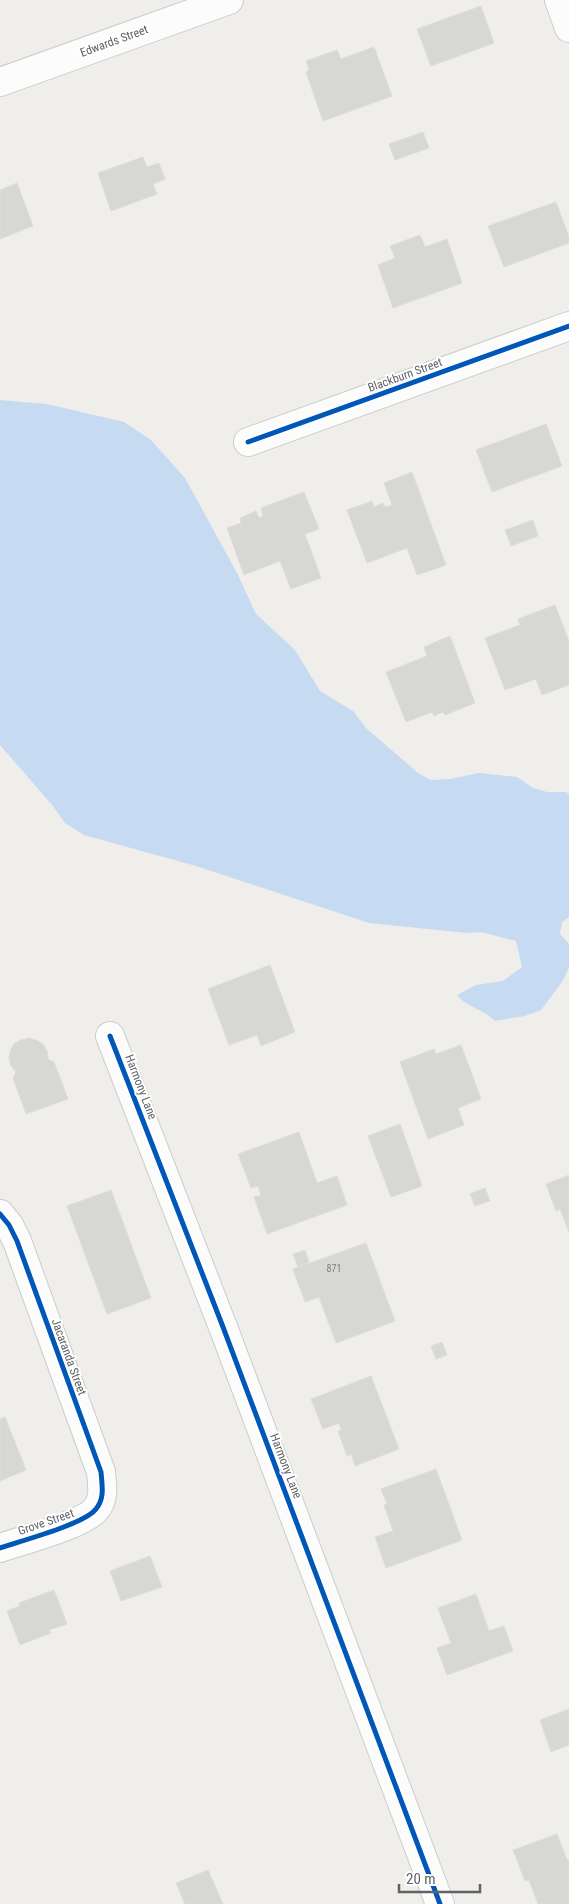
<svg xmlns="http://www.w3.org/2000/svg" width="569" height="1904" viewBox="0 0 569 1904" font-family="'Roboto Condensed',sans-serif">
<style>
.water{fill:#c6daf2}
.building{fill:#d7d7d4;stroke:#deddda}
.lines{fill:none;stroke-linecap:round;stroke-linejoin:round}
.minor-casing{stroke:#cccccb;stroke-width:30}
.minor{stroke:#fdfcfc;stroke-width:28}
.cycleway-casing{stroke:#fff;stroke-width:8}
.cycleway{stroke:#0057b8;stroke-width:5}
.labels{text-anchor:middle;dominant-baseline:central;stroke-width:4;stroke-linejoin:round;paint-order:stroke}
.number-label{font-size:10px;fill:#7e8083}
.street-label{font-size:12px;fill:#606267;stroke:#fff}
</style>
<rect width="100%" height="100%" fill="#efeeea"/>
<path class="water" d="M0,400L47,404L124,422L151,440L185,478L237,573L256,614L295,650L320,691L353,711L366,728L418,773L431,780L450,779L479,773L517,777L533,788L547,792H566L569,794V917L562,922L560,934L569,944V968L562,982L541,1010L525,1016L495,1021C482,1008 467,1008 457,995L476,985L503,981L522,967L516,941L481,932L467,933L369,923L196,866L84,835L65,823L53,806L0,745Z"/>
<g class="building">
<polygon points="481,6 494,43 431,66 417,29"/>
<polygon points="374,47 392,96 323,121 306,72 309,70 306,61 337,50 341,59"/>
<polygon points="423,132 429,148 395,160 389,144"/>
<polygon points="143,157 147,167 159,163 165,179 153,184 157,194 111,211 98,173"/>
<polygon points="17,183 33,226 0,239 0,190"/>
<polygon points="556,202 569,237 569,243 504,267 488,226"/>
<polygon points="420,235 425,247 447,239 462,283 393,308 378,265 395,258 390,246"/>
<polygon points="546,424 562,466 492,492 476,450"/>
<polygon points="412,472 446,565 417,575 407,548 367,563 347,510 372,501 374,507 383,503 385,507 392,505 384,483"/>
<polygon points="304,492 319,529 305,534 321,578 291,589 280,561 244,575 227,528 241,523 240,518 256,511 259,518 263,516 261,508"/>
<polygon points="533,520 538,536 511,546 505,530"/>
<polygon points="555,605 569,641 569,685 542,695 536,679 505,690 485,638 520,625 518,619"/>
<polygon points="450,636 475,703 445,715 443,712 434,716 432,712 406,722 386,672 427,656 424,647"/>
<polygon points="270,965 295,1032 261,1046 257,1035 229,1045 208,989"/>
<polygon points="29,1038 36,1040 43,1044 47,1051 48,1059 54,1062 68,1099 26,1114 13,1078 16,1072 11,1066 9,1058 10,1051 14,1044 21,1040"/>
<polygon points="461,1045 481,1099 458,1108 464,1125 428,1139 400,1062 434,1049 436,1054"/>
<polygon points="400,1124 422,1186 391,1197 368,1136"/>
<polygon points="299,1132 317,1183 337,1176 347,1205 267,1234 254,1197 261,1195 258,1186 251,1188 238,1154"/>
<polygon points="569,1175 569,1232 560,1209 556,1211 546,1184"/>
<polygon points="485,1188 490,1201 475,1206 470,1194"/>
<polygon points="111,1190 151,1298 107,1314 67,1206"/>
<polygon points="366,1243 395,1321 336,1343 319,1297 305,1302 293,1269"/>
<polygon points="305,1250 309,1262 298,1267 293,1254"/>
<polygon points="442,1342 447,1355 436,1359 431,1346"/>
<polygon points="371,1376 399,1449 355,1466 351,1454 347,1456 338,1431 341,1430 339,1423 323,1429 311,1399"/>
<polygon points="5,1417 26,1470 0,1481 0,1419"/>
<polygon points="436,1469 462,1540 386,1568 375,1537 393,1531 384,1505 387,1504 381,1489"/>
<polygon points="150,1556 162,1587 121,1601 110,1571"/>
<polygon points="54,1590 67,1624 49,1630 51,1633 20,1645 7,1611 20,1606 19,1603"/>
<polygon points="476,1594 489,1631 504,1626 513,1651 447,1675 437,1648 451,1643 438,1608"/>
<polygon points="569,1709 569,1745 551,1752 540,1720"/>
<polygon points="557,1834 567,1860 569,1860 569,1904 538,1904 529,1880 525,1881 513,1850"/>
<polygon points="208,1870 223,1904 185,1904 176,1883"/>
</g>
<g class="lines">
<defs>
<g id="minor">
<polyline points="559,0 569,28"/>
<polyline points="0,82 229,0"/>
<polyline points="248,442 569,326"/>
<polyline points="110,1036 223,1327 440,1904"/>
<path d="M0,1214L9,1225L17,1241L101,1472C102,1485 105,1498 96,1509C85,1524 20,1541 0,1548"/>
</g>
</defs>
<use href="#minor" class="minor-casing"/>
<use href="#minor" class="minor"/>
<defs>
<g id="cycleway">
<polyline points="248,442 569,326"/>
<polyline points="110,1036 223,1327 440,1904"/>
<path d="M0,1214L9,1225L17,1241L101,1472C102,1485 105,1498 96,1509C85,1524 20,1541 0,1548"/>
</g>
</defs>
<use href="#cycleway" class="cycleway-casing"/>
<use href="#cycleway" class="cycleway"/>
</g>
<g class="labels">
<g class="number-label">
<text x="334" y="1268">871</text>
</g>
<g class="street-label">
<text transform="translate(114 41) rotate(-20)">Edwards Street</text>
<text transform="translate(405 375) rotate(-20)">Blackburn Street</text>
<text transform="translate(141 1087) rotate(69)">Harmony Lane</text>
<text transform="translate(69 1357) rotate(70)">Jacaranda Street</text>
<text transform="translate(286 1466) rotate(69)">Harmony Lane</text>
<text transform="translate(46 1522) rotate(-19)">Grove Street</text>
</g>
</g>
<path d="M399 1884v8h81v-8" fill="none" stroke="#606267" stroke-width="2.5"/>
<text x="406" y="1884" font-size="15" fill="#606267" stroke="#ffffff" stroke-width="4" paint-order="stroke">20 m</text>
</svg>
